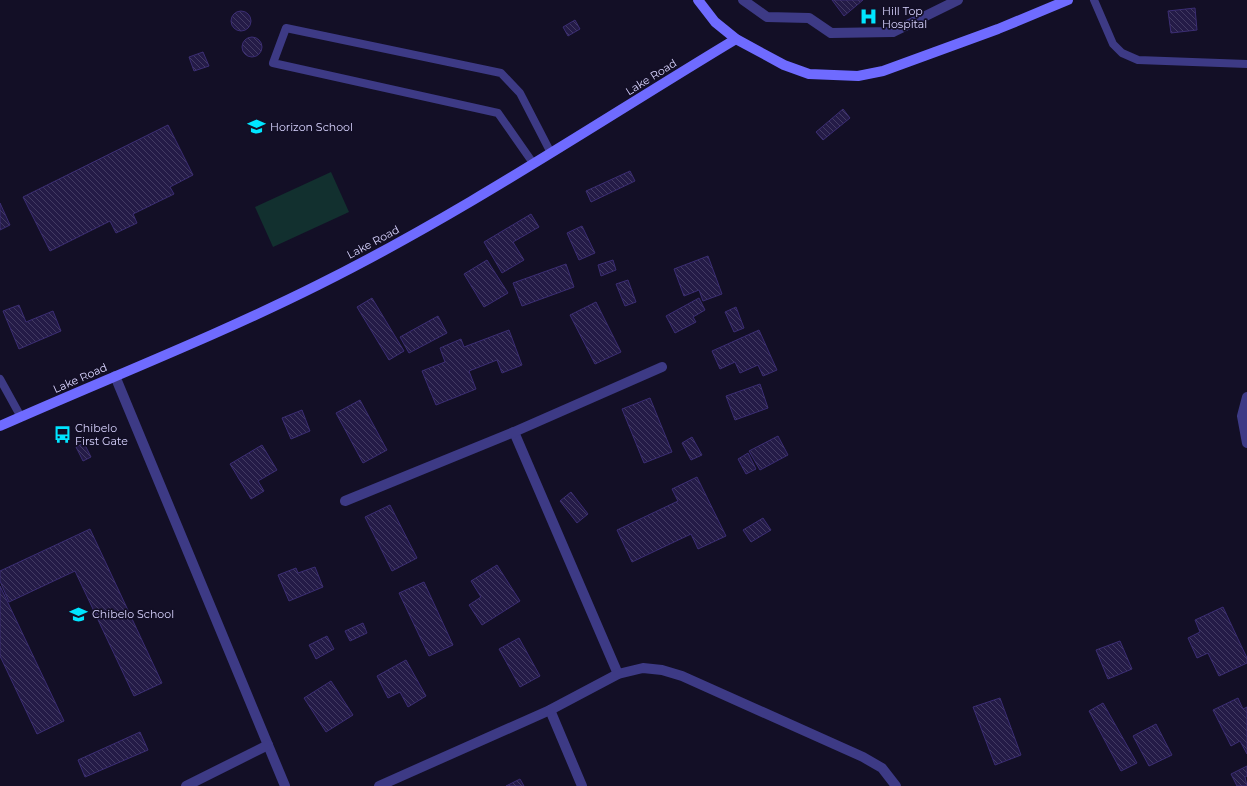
<svg xmlns="http://www.w3.org/2000/svg" width="1247" height="786" viewBox="0 0 1247 786" font-family="Montserrat,sans-serif">
<style>
.grass{fill:#12302f}
.building{fill:url(#building-back-hatch);stroke:#3b2d73}
.lines{fill:none;stroke-linecap:round;stroke-linejoin:round}
.lane{stroke:#3d3a85;stroke-width:8}
.street{stroke:#3d3a85;stroke-width:10}
.secondary{stroke:#6f6bff;stroke-width:10}
.labels{text-anchor:middle;dominant-baseline:central;stroke-width:3.5;stroke-linejoin:round;paint-order:stroke}
.poi-label{font-size:11px;fill:#d9d4ff;stroke:#130f26;text-anchor:start}
.street-label{font-size:11px;fill:#d9d4ff;stroke:#130f26}
</style>
<defs>
<pattern id="building-back-hatch" width="6" height="6" patternUnits="userSpaceOnUse"><rect width="6" height="6" fill="#241b47"/><path d="M-1 5l2 2M0 0l6 6M5-1l2 2" fill="none" stroke="#433b63"/></pattern>
</defs>
<rect width="100%" height="100%" fill="#130f26"/>
<polygon class="grass" points="331,172 349,212 273,247 255,207"/>
<g class="building">
<polygon points="832,0 863,0 844,16"/>
<polygon points="1195,8 1197,30 1171,33 1168,11"/>
<circle cx="241" cy="21" r="10"/>
<polygon points="575,20 580,29 568,36 563,27"/>
<circle cx="252" cy="47" r="10"/>
<polygon points="203,52 209,66 194,71 189,57"/>
<polygon points="843,109 850,118 823,140 816,132"/>
<polygon points="168,125 193,175 170,187 174,194 133,214 137,223 116,233 110,221 50,251 23,197"/>
<polygon points="630,171 635,181 591,202 586,191"/>
<polygon points="0,203 10,225 0,230"/>
<polygon points="531,214 539,227 513,242 524,260 502,273 484,242"/>
<polygon points="582,226 595,253 579,260 567,233"/>
<polygon points="708,256 722,294 703,301 699,290 684,296 674,269"/>
<polygon points="487,260 508,293 484,307 464,274"/>
<polygon points="613,260 616,270 601,276 598,265"/>
<polygon points="566,264 574,287 522,306 513,283"/>
<polygon points="628,280 636,302 625,306 616,284"/>
<polygon points="372,298 404,351 389,360 357,307"/>
<polygon points="699,298 705,310 693,317 696,322 675,333 666,316"/>
<polygon points="596,302 621,352 595,364 570,315"/>
<polygon points="19,305 26,322 53,311 61,331 19,349 3,311"/>
<polygon points="736,307 744,328 734,332 725,312"/>
<polygon points="438,316 447,333 409,353 400,337"/>
<polygon points="509,330 522,365 502,373 497,360 469,371 476,389 436,405 422,371 445,362 440,348 461,339 464,347"/>
<polygon points="759,330 777,370 763,376 758,365 740,373 735,362 720,369 712,351"/>
<polygon points="760,384 768,408 735,420 726,396"/>
<polygon points="650,398 672,452 644,463 622,409"/>
<polygon points="360,400 387,450 363,463 336,413"/>
<polygon points="302,410 310,431 291,439 282,418"/>
<polygon points="778,436 788,455 760,470 749,451"/>
<polygon points="692,437 702,455 691,460 682,443"/>
<polygon points="84,443 91,457 83,461 76,447"/>
<polygon points="262,445 277,470 258,481 264,491 251,499 230,464"/>
<polygon points="748,453 756,469 746,474 738,459"/>
<polygon points="697,477 726,536 698,549 691,534 632,562 617,530 678,501 672,489"/>
<polygon points="571,492 588,514 577,523 560,501"/>
<polygon points="390,505 417,558 392,571 365,517"/>
<polygon points="763,518 771,530 751,542 743,530"/>
<polygon points="90,529 162,683 134,696 75,571 9,602 0,581 0,571"/>
<polygon points="497,565 520,601 482,625 469,605 481,597 471,581"/>
<polygon points="315,567 323,587 289,601 278,575 296,568 298,573"/>
<polygon points="424,582 453,645 429,656 399,593"/>
<polygon points="0,586 64,721 37,734 0,656"/>
<polygon points="1223,607 1247,658 1247,663 1219,676 1208,653 1197,658 1188,638 1200,632 1195,620"/>
<polygon points="363,623 367,633 350,641 345,631"/>
<polygon points="327,636 334,649 316,659 309,645"/>
<polygon points="519,638 540,676 520,687 499,649"/>
<polygon points="1120,641 1132,669 1108,679 1096,650"/>
<polygon points="406,660 426,696 408,707 400,692 388,698 377,676"/>
<polygon points="331,681 353,715 326,732 304,698"/>
<polygon points="1000,698 1021,755 995,765 973,707"/>
<polygon points="1238,698 1243,709 1247,707 1247,754 1240,741 1231,746 1213,710"/>
<polygon points="1103,703 1137,763 1121,771 1089,711"/>
<polygon points="1156,724 1172,755 1149,766 1133,736"/>
<polygon points="140,732 148,750 85,777 78,760"/>
<polygon points="1247,766 1247,776 1245,777 1247,786 1237,786 1231,774"/>
<polygon points="520,779 524,786 506,786"/>
</g>
<g class="lines">
<g class="lane">
<polyline points="1094,0 1113,44 1122,53 1138,60 1247,64"/>
<polyline points="533,163 498,113 273,63 286,28 501,73 520,93 551,153"/>
<polyline points="0,379 21,417"/>
</g>
<g class="street">
<polyline points="743,0 767,17 809,18 831,33 893,32 958,0"/>
<polyline points="115,376 285,786"/>
<polyline points="1247,397 1242,416 1247,443"/>
<polyline points="514,432 618,674"/>
<polyline points="345,501 514,432 662,367"/>
<polyline points="550,710 582,786"/>
<polyline points="186,786 268,745"/>
<polyline points="379,786 550,710 618,674 643,668 662,670 682,676 863,757 882,768 896,786"/>
</g>
<g class="secondary">
<polyline points="698,0 715,22 736,39 784,65 809,74 858,76 883,71 998,29 1068,0"/>
<path d="M0,426C106,379 214,337 318,285C463,213 598,122 736,39"/>
</g>
</g>
<defs>
<symbol id="hospital-bare" viewBox="-9 -9 18 18"><path d="M-5-5h3v3.5h4V-5h3V5h-3V1.5h-4V5h-3Z" fill="#00e5ff" stroke="#130f26" stroke-width="2.5" paint-order="stroke"/></symbol>
<symbol id="school-bare" viewBox="-9 -9 18 18"><path d="M0-5L7-2L0 1L-7-2ZM-4 1L0 2.5L4 1V4Q0 6-4 4Z" fill="#00e5ff" stroke="#130f26" stroke-width="2.5" paint-order="stroke"/></symbol>
<symbol id="bus-bare" viewBox="-9 -9 18 18"><path d="M-5-6H5V4H4V6H2V4H-2V6H-4V4H-5ZM-3.5-4V0h7V-4ZM-3.5 1.2v1.5H-2V1.2ZM2 1.2v1.5H3.5V1.2Z" fill="#00e5ff" stroke="#130f26" stroke-width="2.5" paint-order="stroke"/></symbol>
</defs>
<g fill-rule="evenodd">
<use href="#hospital-bare" x="856" y="4" width="25" height="25"/>
<use href="#school-bare" x="244" y="114" width="25" height="25"/>
<use href="#bus-bare" x="50" y="422" width="25" height="25"/>
<use href="#school-bare" x="66" y="602" width="25" height="25"/>
</g>
<g class="labels">
<g class="poi-label">
<text x="882" y="11">Hill Top<tspan x="882" dy="13">Hospital</tspan></text>
<text x="270" y="127">Horizon School</text>
<text x="75" y="428">Chibelo<tspan x="75" dy="13">First Gate</tspan></text>
<text x="92" y="614">Chibelo School</text>
</g>
<g class="street-label">
<text transform="translate(651 77) rotate(-32)">Lake Road</text>
<text transform="translate(373 242) rotate(-28)">Lake Road</text>
<text transform="translate(80 378) rotate(-24)">Lake Road</text>
</g>
</g>
</svg>
